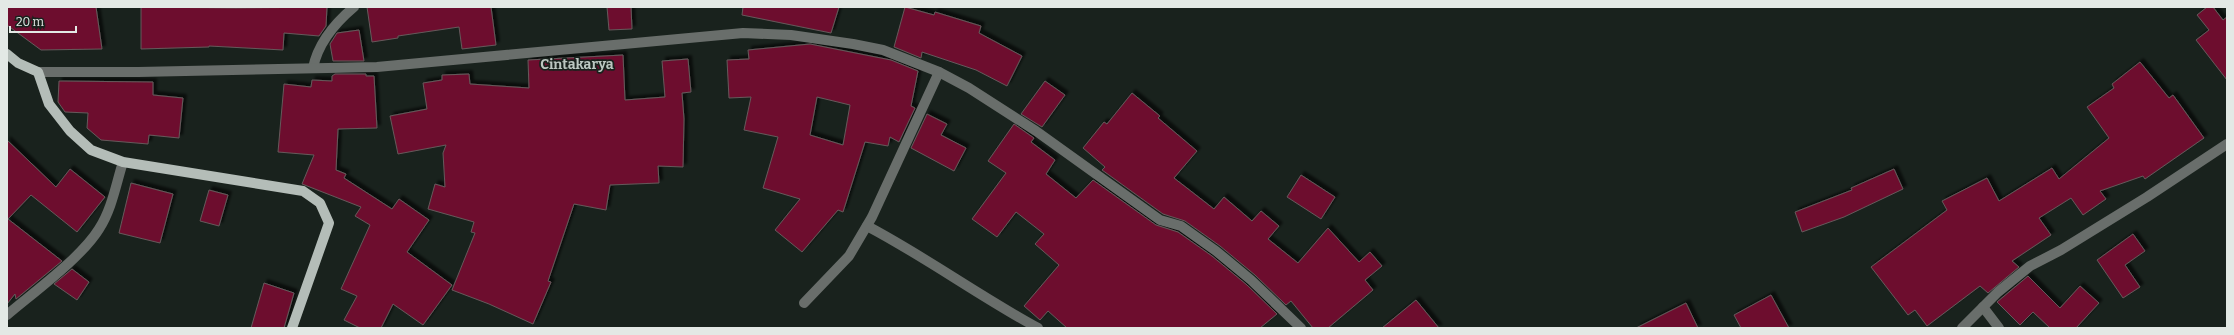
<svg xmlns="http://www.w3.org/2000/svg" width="2234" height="335" viewBox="0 0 2234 335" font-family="Bitter,serif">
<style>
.building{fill:#6d112e;stroke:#65595b;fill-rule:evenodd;filter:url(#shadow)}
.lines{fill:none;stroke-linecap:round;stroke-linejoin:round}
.minor{stroke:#696e6b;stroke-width:10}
.major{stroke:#b4bdb8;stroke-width:10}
.labels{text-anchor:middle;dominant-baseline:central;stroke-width:3.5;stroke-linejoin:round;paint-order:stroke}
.quarter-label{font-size:14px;font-weight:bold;fill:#bcc7c1;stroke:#19221d}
</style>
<defs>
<filter id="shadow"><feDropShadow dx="3.5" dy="-3.5" stdDeviation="1" flood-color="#0009"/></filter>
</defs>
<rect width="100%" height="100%" fill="#19221d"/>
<g class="building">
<polygon points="7,7 96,7 102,49 41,50 7,25"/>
<polygon points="141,7 236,8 327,7 326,26 319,36 284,33 283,50 209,46 209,47 141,49"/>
<polygon points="367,7 491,7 496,45 462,49 459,27 398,36 398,38 372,42"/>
<polygon points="607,7 631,7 632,29 609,30"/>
<polygon points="743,7 839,7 831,33 742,15"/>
<polygon points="905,7 934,15 935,12 981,26 979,33 1022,56 1007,86 976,70 922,52 921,58 894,47"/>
<polygon points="2207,7 2213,7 2223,20 2227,17 2227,80 2196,40 2209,30 2197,15"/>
<polygon points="359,30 364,61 333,61 330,44 337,33"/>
<path d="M810,44L891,60L918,71L911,106L915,108L899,142L890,137L888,146L865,142L843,212L838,210L802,252L775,230L800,199L763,188L778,137L744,130L751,97L729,98L727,60L749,59L748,50ZM817,97L850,105L843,145L810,135Z"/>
<polygon points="623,55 625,100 665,97 662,61 688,59 691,92 682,93 684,119 683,167 658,166 659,183 610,185 606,210 574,204 548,281 551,282 533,324 489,304 452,290 475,233 471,232 474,222 428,209 435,184 445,187 443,153 446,145 398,154 390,116 427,109 423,83 442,80 442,75 469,74 470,84 529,88 528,60"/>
<polygon points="2140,62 2169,98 2173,95 2204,138 2145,179 2143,176 2100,191 2106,199 2083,215 2071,198 2039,218 2051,235 2012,261 2019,267 1988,293 1980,286 1927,326 1915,310 1908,315 1871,267 1947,210 1942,201 1987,178 1999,201 2052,168 2059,179 2109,138 2087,107 2114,88 2112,84"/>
<polygon points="335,74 366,74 366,76 374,76 377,128 338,129 336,170 346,174 344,178 392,209 399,199 429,220 407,252 452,285 423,325 393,304 381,328 360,328 344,320 357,296 341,289 370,225 355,216 361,207 302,184 314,155 278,152 284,84 311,87 312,80 332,81 332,76"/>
<polygon points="59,81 153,82 153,95 183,98 179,138 149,135 148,144 101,140 87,128 88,113 65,112 58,102"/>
<polygon points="1045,81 1065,95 1042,127 1021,114"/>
<polygon points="1132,93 1160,116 1158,118 1197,151 1174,178 1214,209 1224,197 1252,221 1261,211 1279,226 1268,239 1298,263 1328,228 1359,262 1370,252 1382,266 1365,280 1373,290 1328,328 1313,328 1291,301 1286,305 1255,275 1220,246 1185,221 1163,214 1102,170 1105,167 1083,148 1104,122 1107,124"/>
<polygon points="927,114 947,124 941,135 966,148 954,171 911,148"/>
<polygon points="1014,124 1034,138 1031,142 1055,160 1046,174 1076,198 1093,180 1156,225 1178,232 1212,256 1247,285 1277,314 1260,328 1067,328 1048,311 1040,320 1024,306 1059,265 1035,244 1044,234 1016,212 997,237 972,219 1006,173 988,161"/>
<polygon points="7,140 56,187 70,169 105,197 77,232 31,195 8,219 62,261 16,299 15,294 7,304"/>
<polygon points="1894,169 1903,189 1844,217 1802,232 1795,212 1852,190 1851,188"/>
<polygon points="1301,175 1335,197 1321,219 1287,197"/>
<polygon points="131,183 173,194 160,243 119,233"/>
<polygon points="209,190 228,195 219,226 200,221"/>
<polygon points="2133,234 2145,251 2125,265 2140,287 2123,298 2097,260"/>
<polygon points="72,269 89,282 77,300 54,284"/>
<polygon points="2028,276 2060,308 2080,286 2099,303 2076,328 2050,328 2033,312 2020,325 1997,302"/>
<polygon points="264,283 294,293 284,328 251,328"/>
<polygon points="1771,295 1789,328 1741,328 1734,315"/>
<polygon points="1416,300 1439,328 1382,328"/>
<polygon points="1686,303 1698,328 1636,328"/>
</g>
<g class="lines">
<g class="minor">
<path d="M313,68C318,43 335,23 354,7"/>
<polyline points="38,72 138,72 377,67 743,33 791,35 853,44 883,50 939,72 969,88 1036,131 1160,220 1181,226 1216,251 1251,280 1301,328"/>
<path d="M867,226C926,257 979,296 1038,328"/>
<polyline points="804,303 849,256 872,217 939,72"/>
<polyline points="1983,307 1999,328"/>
<path d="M7,315C34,292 81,258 99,229C112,209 116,184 123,162"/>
<polyline points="1962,328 1998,292 2030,266 2061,250 2147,197 2227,144"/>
</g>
<polyline class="major" points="7,54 18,63 38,72 49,104 70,131 91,150 123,162 303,191 320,203 329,223 292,328"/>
</g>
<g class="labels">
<g class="quarter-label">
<text x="577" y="64">Cintakarya</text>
</g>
</g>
<rect width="2234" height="335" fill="none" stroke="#e3e9e5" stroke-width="16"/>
<path d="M10 26v6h66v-6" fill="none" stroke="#e3e9e5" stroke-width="2"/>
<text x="16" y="26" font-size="12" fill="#e3e9e5" stroke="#19221d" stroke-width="3" paint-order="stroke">20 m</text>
</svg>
